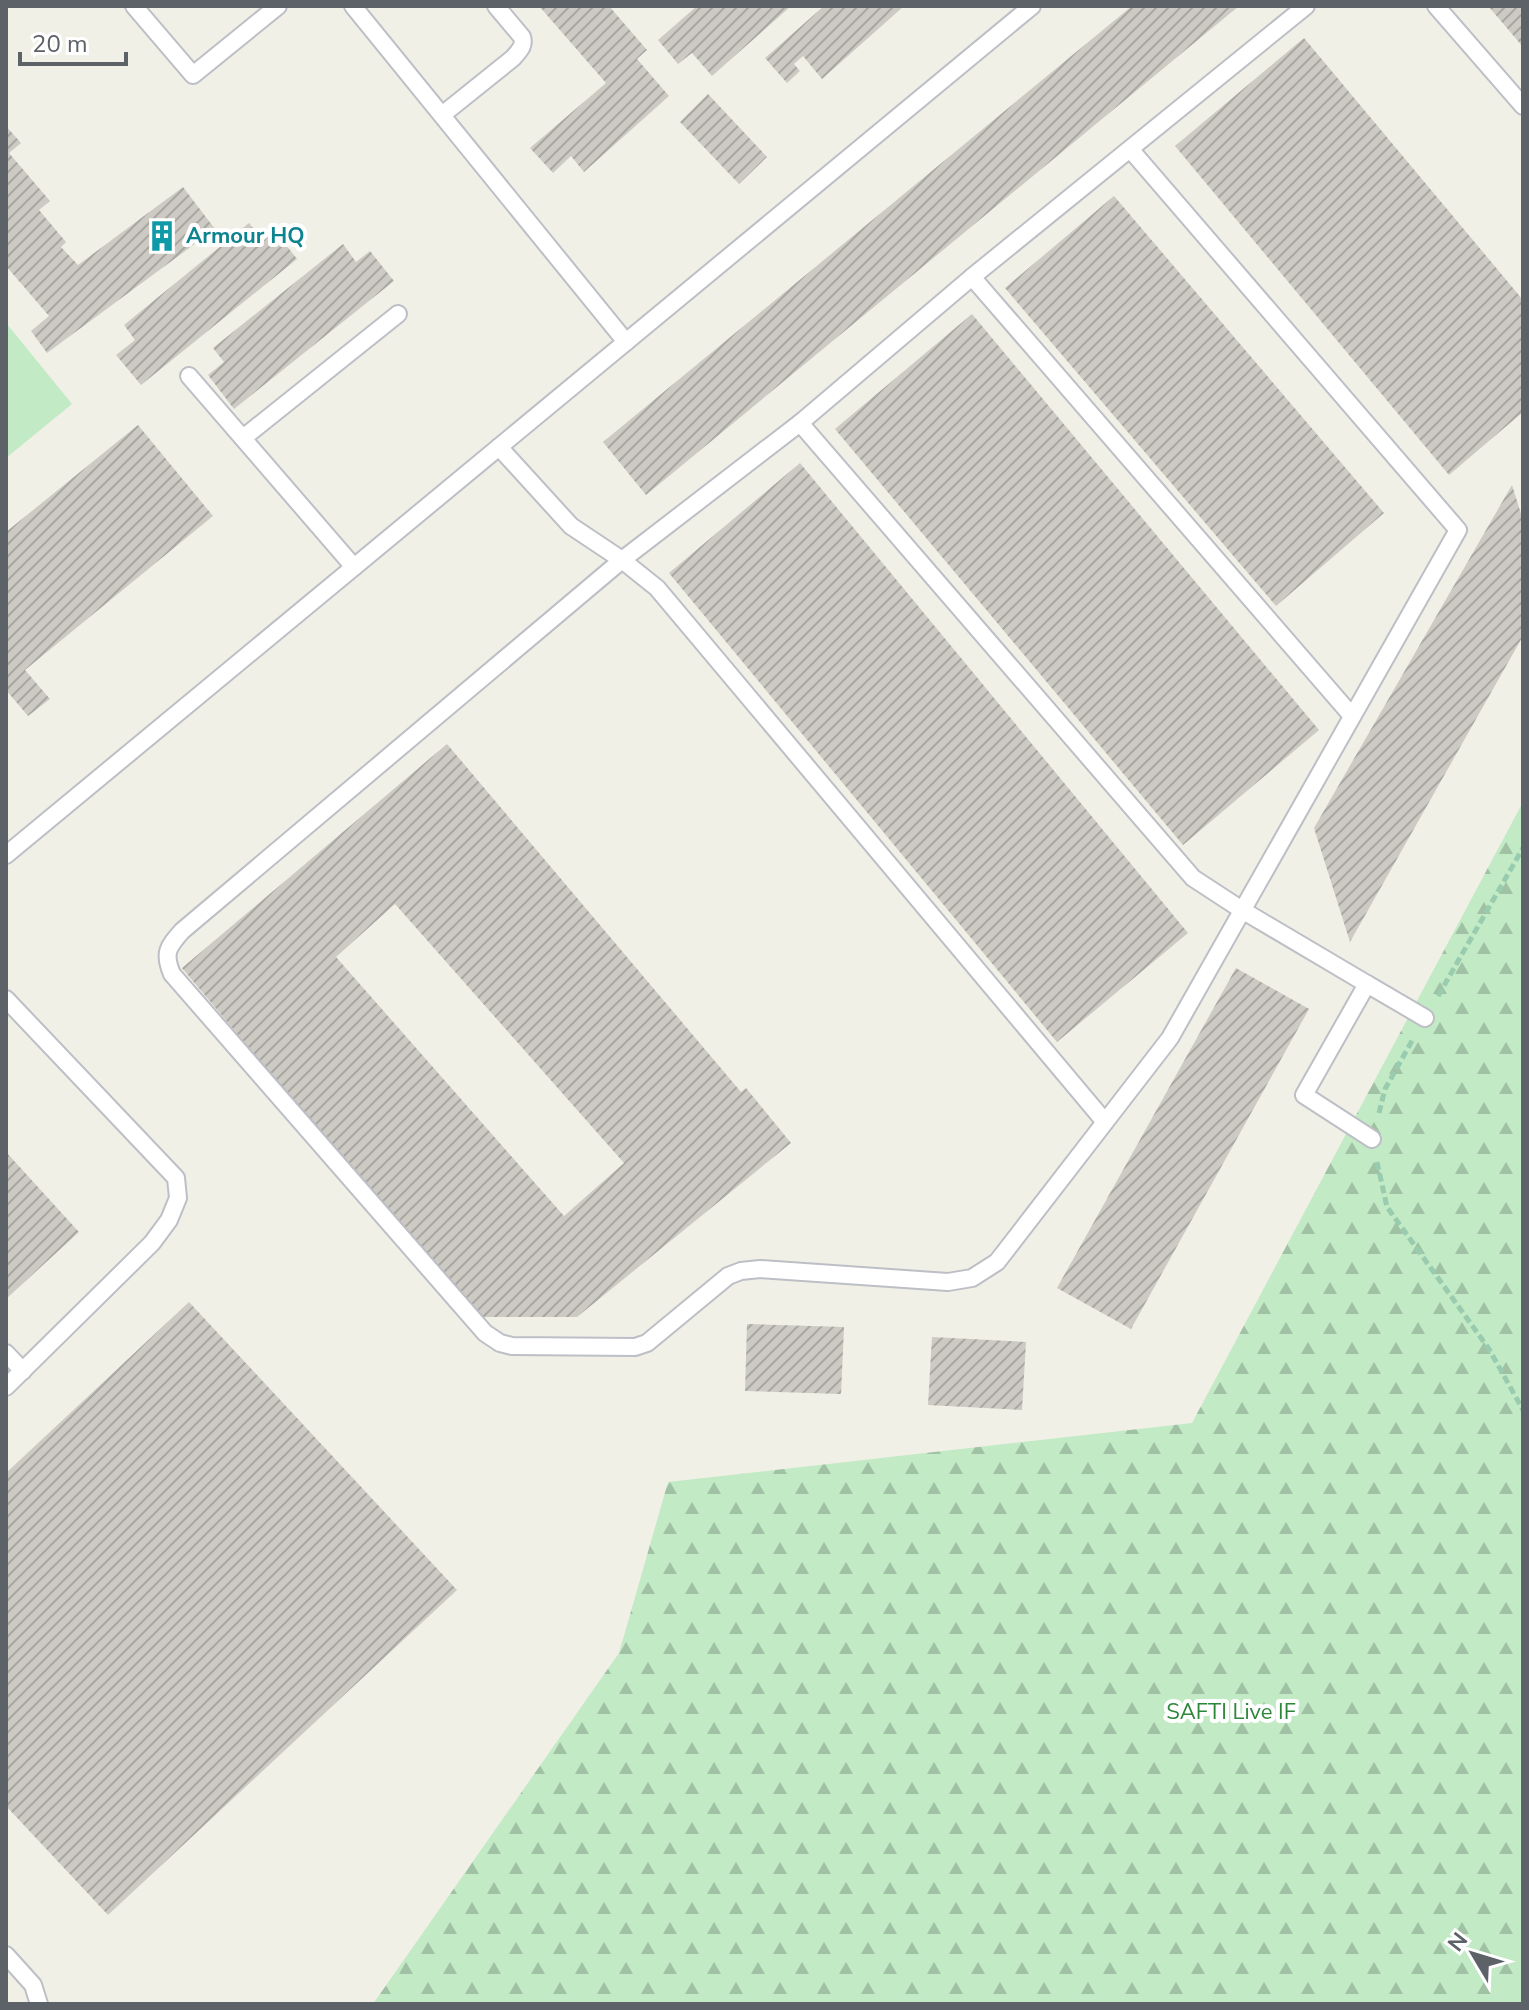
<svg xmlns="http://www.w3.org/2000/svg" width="1529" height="2010" viewBox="0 0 1529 2010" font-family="'Nunito Sans',sans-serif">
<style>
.grass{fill:#c1eac5}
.forest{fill:url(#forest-firs)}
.building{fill:url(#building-hatch);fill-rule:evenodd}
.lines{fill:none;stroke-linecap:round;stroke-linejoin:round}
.service-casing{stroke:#bdbfc6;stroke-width:20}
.path{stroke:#99ccae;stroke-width:5;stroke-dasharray:8 4;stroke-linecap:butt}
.service{stroke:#fff;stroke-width:16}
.labels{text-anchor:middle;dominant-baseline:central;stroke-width:8;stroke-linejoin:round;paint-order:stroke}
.culture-label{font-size:22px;font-weight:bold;fill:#0d838f;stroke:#fff;text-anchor:start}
.park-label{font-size:22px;fill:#2d873b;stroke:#fff}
</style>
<defs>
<pattern id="forest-firs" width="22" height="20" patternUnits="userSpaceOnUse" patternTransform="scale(2)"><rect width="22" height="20" fill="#c1eac5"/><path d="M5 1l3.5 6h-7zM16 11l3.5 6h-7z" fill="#a0c1a4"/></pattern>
<pattern id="building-hatch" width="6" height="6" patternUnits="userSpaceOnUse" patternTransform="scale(2)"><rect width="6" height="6" fill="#cccac3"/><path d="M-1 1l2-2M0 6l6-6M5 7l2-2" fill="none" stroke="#a9a7a2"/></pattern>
</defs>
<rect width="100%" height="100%" fill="#f1f0e6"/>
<polygon class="grass" points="6,323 72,404 6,458"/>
<polygon class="forest" points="1523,802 1523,2004 373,2004 619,1653 668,1482 1192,1423"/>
<g class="building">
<polygon points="539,6 609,6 647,50 637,59 669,96 584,172 571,156 553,173 530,148 606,83"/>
<polygon points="697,6 791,6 712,76 692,53 678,64 658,40"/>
<polygon points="824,6 904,6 822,79 803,56 794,64 800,71 787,83 765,58"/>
<polygon points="1132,6 1239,6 646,495 603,442"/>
<polygon points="1491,6 1523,6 1523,47 1489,7"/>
<polygon points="1304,38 1523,300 1523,412 1449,475 1175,146"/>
<polygon points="708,94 767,157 739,184 680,122"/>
<polygon points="6,126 21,143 9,153 50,201 39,210 66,242 61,247 78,265 183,187 215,229 47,353 31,331 49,316 6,266"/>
<polygon points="1114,196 1384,513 1276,606 1005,288"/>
<polygon points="249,223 263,241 275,231 297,259 141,385 116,355 135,340 124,325"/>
<polygon points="343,244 356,262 370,251 394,281 234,409 208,375 224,362 213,348"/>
<polygon points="972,314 1319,730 1183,845 835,429"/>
<polygon points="138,425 213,516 25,670 50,699 28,716 6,690 6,532"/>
<polygon points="800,463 1188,933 1057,1042 669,573"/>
<polygon points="1512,485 1523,520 1523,636 1350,942 1314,828"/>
<path d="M447,744L741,1092L746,1088L791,1143L577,1317H475L182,968ZM395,904L624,1163L564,1216L336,957Z"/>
<polygon points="1236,968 1309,1009 1131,1329 1057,1288"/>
<polygon points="6,1152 79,1232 6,1299"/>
<polygon points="189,1302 457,1590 108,1915 6,1806 6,1473"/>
<polygon points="747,1324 844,1327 841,1394 745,1391"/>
<polygon points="932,1337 1026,1342 1022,1410 928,1405"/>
</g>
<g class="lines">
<defs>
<g id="service">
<polyline points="134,6 193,75 278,6"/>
<polyline points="353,6 626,342"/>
<polyline points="1436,6 1523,106"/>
<path d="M442,115L513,58C519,51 525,46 522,37L496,6"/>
<path d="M1130,149L1458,530L1170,1038L997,1262L972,1278L948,1282L760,1269L741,1271L728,1276L647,1343L635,1347L512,1346L500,1343L485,1333L172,974C163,953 168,947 182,931L622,560L800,423L972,277L1306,6"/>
<polyline points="972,277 1352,716"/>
<polyline points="189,376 354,567"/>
<polyline points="800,423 1193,878 1242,910 1367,984 1304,1095 1372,1139"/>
<polyline points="243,438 398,314"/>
<polyline points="499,447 571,526 622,560 657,588 1105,1122"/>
<polyline points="6,855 1032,6"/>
<polyline points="1367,984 1425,1018"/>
<polyline points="6,999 176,1178 178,1198 169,1220 152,1243 6,1387"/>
<polyline points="6,1353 23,1371"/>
<polyline points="6,1955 33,1985 39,2004"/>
</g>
</defs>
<use href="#service" class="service-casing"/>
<g class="path">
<polyline points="1438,996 1523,848"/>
<polyline points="1379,1113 1385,1089 1413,1039"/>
<polyline points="1377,1162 1387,1207 1489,1349 1523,1410"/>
</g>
<use href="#service" class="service"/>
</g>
<defs>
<symbol id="building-bare" viewBox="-9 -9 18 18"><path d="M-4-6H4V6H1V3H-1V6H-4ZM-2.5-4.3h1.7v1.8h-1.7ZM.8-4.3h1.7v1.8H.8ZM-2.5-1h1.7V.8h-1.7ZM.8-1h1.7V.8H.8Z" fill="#0f9aa8" stroke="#fff" stroke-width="2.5" paint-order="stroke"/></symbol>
</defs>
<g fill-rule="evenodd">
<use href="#building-bare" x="140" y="214" width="44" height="44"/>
</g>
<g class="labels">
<g class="culture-label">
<text x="186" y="236">Armour HQ</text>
</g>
<g class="park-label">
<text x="1231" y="1712">SAFTI Live IF</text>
</g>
</g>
<rect width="1529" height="2010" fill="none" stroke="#5d6168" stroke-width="16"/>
<g transform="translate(1473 1954) rotate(308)" stroke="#ffffff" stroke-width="6" paint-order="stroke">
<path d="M0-6L14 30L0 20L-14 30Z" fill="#5d6168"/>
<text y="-12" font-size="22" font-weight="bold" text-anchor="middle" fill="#5d6168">N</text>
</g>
<path d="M20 52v12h106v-12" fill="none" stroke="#5d6168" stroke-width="4"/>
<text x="32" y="52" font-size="24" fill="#5d6168" stroke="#ffffff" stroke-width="6" paint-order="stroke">20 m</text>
</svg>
